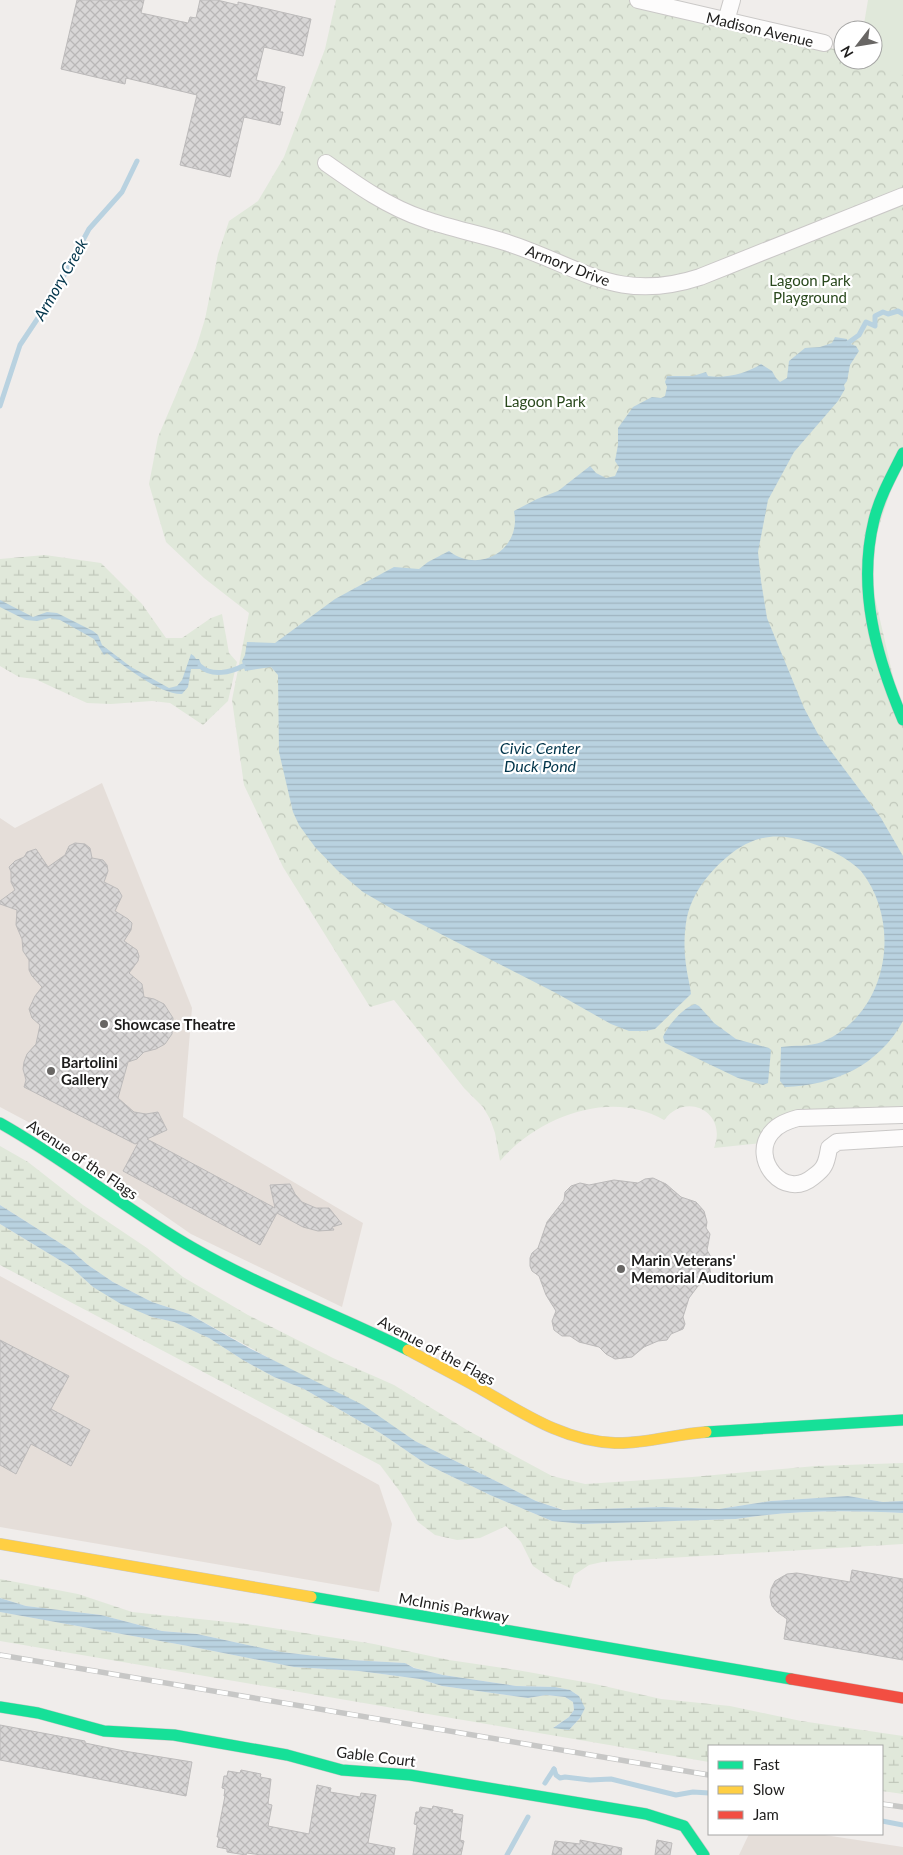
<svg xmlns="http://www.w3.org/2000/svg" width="903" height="1855" viewBox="0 0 903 1855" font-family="Lato,sans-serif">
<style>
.built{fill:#e5ded9}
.wetland{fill:url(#wetland-marsh)}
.park{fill:url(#park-crowns)}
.pitch{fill:#e0e8da}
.water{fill:url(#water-rules)}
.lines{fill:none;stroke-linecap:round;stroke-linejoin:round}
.stream{stroke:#b9d2e0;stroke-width:5}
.building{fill:url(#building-cross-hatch);stroke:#bcbaba}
.street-casing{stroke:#cac8c7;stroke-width:18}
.fast-casing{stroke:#cac8c7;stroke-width:12}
.slow-casing{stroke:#cac8c7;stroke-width:12}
.jam-casing{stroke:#cac8c7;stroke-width:12}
.street{stroke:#fdfcfc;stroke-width:16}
.fast{stroke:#16e098;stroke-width:11}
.slow{stroke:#ffcf43;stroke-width:11}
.jam{stroke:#f24e42;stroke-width:11}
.rail-casing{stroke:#c7c7c6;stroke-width:5.5}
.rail{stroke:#fff;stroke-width:4;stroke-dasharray:11;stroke-linecap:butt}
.poi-dot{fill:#686664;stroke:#fff;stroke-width:2}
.labels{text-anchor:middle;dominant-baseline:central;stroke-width:4.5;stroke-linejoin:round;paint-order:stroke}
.street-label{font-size:15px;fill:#1e1d1c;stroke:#fff}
.park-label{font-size:15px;fill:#29481c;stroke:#fff}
.poi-label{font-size:15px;font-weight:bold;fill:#1e1d1c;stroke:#fff;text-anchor:start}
.water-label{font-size:16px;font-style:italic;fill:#01344a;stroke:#fff}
</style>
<defs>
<pattern id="wetland-marsh" width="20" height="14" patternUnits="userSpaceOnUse" patternTransform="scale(1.25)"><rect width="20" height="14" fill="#e0e8da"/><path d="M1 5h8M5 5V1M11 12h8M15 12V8" fill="none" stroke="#c0c7ba"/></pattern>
<pattern id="park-crowns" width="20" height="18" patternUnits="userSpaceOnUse" patternTransform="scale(1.25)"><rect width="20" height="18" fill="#e0e8da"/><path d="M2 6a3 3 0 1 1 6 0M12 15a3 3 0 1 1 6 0" fill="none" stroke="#c0c7ba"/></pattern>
<pattern id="water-rules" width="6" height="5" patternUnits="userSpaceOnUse" patternTransform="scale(1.25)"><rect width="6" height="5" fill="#b9d2e0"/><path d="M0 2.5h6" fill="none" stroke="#9fb4c0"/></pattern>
<pattern id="building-cross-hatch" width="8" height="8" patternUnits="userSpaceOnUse" patternTransform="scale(1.25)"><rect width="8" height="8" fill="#d8d6d6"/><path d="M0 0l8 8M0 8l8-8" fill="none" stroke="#b9b7b7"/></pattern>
</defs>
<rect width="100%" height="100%" fill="#f0edeb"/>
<g class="built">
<polygon points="102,783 192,1008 183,1117 363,1223 342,1307 191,1234 32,1124 0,1107 0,818 15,828"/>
<polygon points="0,1276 379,1485 392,1524 379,1592 0,1527"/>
<polygon points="749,1834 818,1834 903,1847 903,1855 739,1855"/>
</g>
<g class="wetland">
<polygon points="45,555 101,563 142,604 166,638 182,638 211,618 222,614 229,653 237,662 228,701 203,725 170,703 152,701 111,704 87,703 35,679 19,677 0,666 0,559"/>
<polygon points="0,1146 28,1162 83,1205 147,1248 183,1277 248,1315 333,1358 394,1385 467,1430 552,1476 585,1484 692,1477 816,1466 903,1463 903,1501 883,1502 848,1496 771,1501 719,1509 663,1507 564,1510 536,1501 415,1441 391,1425 189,1314 152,1302 113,1282 88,1265 71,1250 0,1205"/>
<path d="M0,1224L71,1267L93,1287L152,1317L174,1322L209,1338L243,1360L274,1377L304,1389L382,1434L426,1464L490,1495L552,1521L583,1524L736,1519C791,1510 847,1510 903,1513V1544L602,1562L589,1565L574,1575L570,1588L555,1581L533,1566L521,1542L506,1526L480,1538L457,1540L435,1535L418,1522L401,1493L380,1465L0,1265Z"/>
<polygon points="0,1579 78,1594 132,1612 247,1624 374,1644 449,1660 517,1670 595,1684 661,1699 730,1706 801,1721 903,1736 903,1794 882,1791 882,1746 709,1746 709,1762 0,1641 0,1612 188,1646 294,1667 359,1671 420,1679 442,1686 528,1698 546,1695 565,1697 573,1702 574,1710 569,1717 554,1727 569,1730 580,1718 579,1696 570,1690 555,1687 516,1686 443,1675 415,1668 405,1663 351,1660 281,1652 197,1634 162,1631 101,1615 26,1606 0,1598"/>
</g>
<path class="park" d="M336,0H631L812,42L843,52V60H873L903,0V453L867,563L903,720V1115L798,1118L762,1143L714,1148C728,1113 687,1090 664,1120C610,1089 538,1117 500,1161L495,1133L490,1119L483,1107L464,1088L394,1000L370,1007L283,867L244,785L232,700L249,613L204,578L166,542L149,484L158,437L196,348L205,319L218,254L229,221L258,201L284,157L325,49Z"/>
<polygon class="pitch" points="868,0 903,0 903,75 858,63 859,60 873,60 873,30 863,30"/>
<g class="water">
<path d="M835,337L847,339L848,343L856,346L859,351L850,365L847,381L844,385L845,389L838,401L794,452L768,500L758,552L761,581L767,618L804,708L818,734L881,818L903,856V1021C878,1066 835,1085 785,1087L780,1081L781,1047C795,1045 809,1047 822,1042C888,1014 903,924 861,871C847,857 827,848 808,842C777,832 753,835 727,857C707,874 690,896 686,923C684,936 684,951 686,965C687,975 690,984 691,994L655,1029L646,1031H629L611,1024L556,993L394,910L363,892L337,870L315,847L299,825L293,812L279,752L278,675L271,667L245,671L242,661L245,655L247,642L275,643L335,599L394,567L419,569L428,562L449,551C480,575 522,549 514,511L537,499L558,491L590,466L596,473L606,478L615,476L619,467L615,461L618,445V428L633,407L652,397L661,398L665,396L667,387L665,382L667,376H693L706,372L708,376C725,379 748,373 761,364L772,371L776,378L780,382L787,378L789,361L805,348L820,347L832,343Z"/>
<path d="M0,600L33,617L47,612L57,613L93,631L98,635L102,645L131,667L169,688L177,686L182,680L191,654L194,656L196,659H199L201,664L200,669H191L188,687L182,694C161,695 124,666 107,653L104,655L94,639L60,620L50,618L37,621L26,620L0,607Z"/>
<path d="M695,1004L699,1006L714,1023L736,1039L769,1048L771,1050L768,1083L763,1085L738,1078L665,1043L663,1037C668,1025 683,1008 695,1004Z"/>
<path d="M0,1205L71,1250L88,1265L113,1282L152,1302L189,1314L249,1348L363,1405L415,1441L536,1501L563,1510L663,1507L719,1509L771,1501L848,1496L883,1502L903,1501V1513C847,1510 791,1510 736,1519L583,1524L552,1521L490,1495L426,1464L382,1434L304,1389L274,1377L243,1360L209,1338L174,1322L152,1317L121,1304L93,1287L71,1267L0,1224Z"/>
<polygon points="0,1598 26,1606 101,1615 162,1631 197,1634 281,1652 351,1660 405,1663 414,1668 443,1675 516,1686 555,1687 570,1690 579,1696 585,1708 580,1718 569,1730 553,1728 569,1717 574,1710 573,1702 565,1697 546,1695 528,1698 442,1686 420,1679 359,1671 294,1667 188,1646 0,1612"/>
</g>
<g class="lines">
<g class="stream">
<polyline points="848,343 859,335 866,322 875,326 875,316 883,312 888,314 898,311 903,314"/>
<polyline points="0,406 20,345 54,294 89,229 122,192 137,161"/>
<path d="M200,666C212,677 231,672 243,666"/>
<polyline points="554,1769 556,1775 560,1778 565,1777 590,1780 611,1779 676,1795 693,1792 709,1793"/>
<polyline points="545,1783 554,1769"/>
<polyline points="882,1821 903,1825"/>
<polyline points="507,1855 528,1817"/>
</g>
</g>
<g class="building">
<polygon points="77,0 144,0 141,13 188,23 190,17 196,18 200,0 217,0 238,5 238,2 311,19 303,56 264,47 256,80 285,87 280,112 283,112 280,125 244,117 230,177 180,165 197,95 126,78 125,84 61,69"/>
<polygon points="75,843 85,844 90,848 92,858 103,860 107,865 108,871 104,882 118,889 122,896 115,911 128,919 132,923 131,930 124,941 137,950 139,956 138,961 129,973 142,984 144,997 154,999 164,1004 173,1018 172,1034 165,1044 156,1049 144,1052 137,1059 128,1062 118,1098 134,1112 146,1114 158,1112 167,1130 147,1139 275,1208 270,1185 290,1184 295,1194 302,1202 316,1208 329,1208 342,1224 332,1227 334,1230 318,1231 303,1227 277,1213 260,1245 123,1171 138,1143 135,1144 24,1087 26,1080 23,1069 24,1062 27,1054 36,1044 40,1025 32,1018 29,1009 35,996 42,987 32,976 29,970 29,960 23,951 22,939 16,925 17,910 0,904 0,901 15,890 11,882 11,872 9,867 15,861 24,857 27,852 36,849 48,867 65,855 69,846"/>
<polygon points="653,1178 666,1184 681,1197 696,1202 704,1211 707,1222 706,1228 710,1234 707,1250 711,1257 709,1264 711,1276 708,1282 702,1283 698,1286 689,1298 683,1317 685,1324 683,1329 671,1334 667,1340 658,1341 644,1347 632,1357 615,1359 606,1354 599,1347 579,1342 570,1336 562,1336 554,1330 552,1321 556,1311 546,1295 539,1276 532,1271 530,1266 530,1258 532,1253 538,1248 547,1222 564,1200 565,1192 571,1186 580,1183 589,1185 614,1180 638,1183 645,1179"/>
<polygon points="0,1340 69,1376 51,1409 90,1430 71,1466 31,1444 16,1474 0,1465"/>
<polygon points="852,1570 903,1579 903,1660 784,1639 787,1619 777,1612 772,1606 770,1597 771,1589 775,1581 787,1574 797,1573 850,1582"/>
<polygon points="0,1725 85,1741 85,1743 124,1751 192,1762 186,1796 0,1760"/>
<polygon points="241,1770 261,1774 260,1777 271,1779 268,1804 272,1805 268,1826 309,1834 317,1785 331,1788 330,1792 360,1797 361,1793 376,1795 368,1843 395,1848 394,1855 261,1855 247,1853 246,1855 227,1852 227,1849 217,1847 219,1837 217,1837 225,1796 224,1796 225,1789 222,1788 224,1776 227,1776 228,1771 240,1773"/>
<polygon points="433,1806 453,1810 452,1813 463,1815 460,1840 464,1841 461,1855 413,1855 417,1825 414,1824 416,1812 419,1812 420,1807 432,1809"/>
<polygon points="580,1840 622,1848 621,1855 552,1855 555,1841 580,1844"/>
<polygon points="657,1840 672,1843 670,1855 655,1855"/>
</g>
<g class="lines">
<defs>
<g id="street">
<polyline points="638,0 824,43"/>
<polyline points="726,21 732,0"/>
<path d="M326,163C357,185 388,207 424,219C452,229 481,234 508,243C581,267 618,304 700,277L903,196"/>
<path d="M903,1115L798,1118C788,1121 778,1124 771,1133C750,1159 784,1201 813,1177C817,1174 822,1170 824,1166C827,1161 828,1154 829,1148L837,1142L903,1138"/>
</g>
<g id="fast">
<path d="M903,453C892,475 880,496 874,520C857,589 876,656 903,720"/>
<path d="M0,1123C68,1161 127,1211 195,1249C263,1288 338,1315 408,1350"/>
<polyline points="706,1432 903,1420"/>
<polyline points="311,1597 791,1679"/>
<polyline points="0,1707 38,1713 104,1731 174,1735 287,1755 342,1770 410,1775 646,1814 684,1826 704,1855"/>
</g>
<g id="slow">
<path d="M408,1350C432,1363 456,1375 479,1388C523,1413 563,1441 615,1443C646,1444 675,1434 706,1432"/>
<polyline points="0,1544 311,1597"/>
</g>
<polyline id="jam" points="791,1679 903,1698"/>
</defs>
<use href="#street" class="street-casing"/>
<use href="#fast" class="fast-casing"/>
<use href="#slow" class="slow-casing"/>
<use href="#jam" class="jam-casing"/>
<use href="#street" class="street"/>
<use href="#fast" class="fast"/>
<use href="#slow" class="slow"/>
<use href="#jam" class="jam"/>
<defs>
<g id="rail">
<polyline points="0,1655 709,1775"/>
<polyline points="882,1804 903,1807"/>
</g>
</defs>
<use href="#rail" class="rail-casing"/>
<use href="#rail" class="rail"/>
</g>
<g class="poi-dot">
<circle cx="104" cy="1024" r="5"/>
<circle cx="51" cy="1071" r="5"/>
<circle cx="621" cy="1269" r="5"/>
</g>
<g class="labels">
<g class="street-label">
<text transform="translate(760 29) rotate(13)">Madison Avenue</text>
<text transform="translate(568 265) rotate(21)">Armory Drive</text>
<text transform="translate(83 1159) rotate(34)">Avenue of the Flags</text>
<text transform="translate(437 1350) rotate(28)">Avenue of the Flags</text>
<text transform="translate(454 1607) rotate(10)">McInnis Parkway</text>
<text transform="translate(376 1756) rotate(7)">Gable Court</text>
</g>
<g class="park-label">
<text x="810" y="280">Lagoon Park<tspan x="810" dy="17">Playground</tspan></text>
<text x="545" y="401">Lagoon Park</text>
</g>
<g class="poi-label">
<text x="114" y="1024">Showcase Theatre</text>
<text x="61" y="1062">Bartolini<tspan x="61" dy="17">Gallery</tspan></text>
<text x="631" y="1260">Marin Veterans'<tspan x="631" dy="17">Memorial Auditorium</tspan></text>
</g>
<g class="water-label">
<text transform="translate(60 279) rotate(-60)">Armory Creek</text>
<text x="540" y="747">Civic Center<tspan x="540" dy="18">Duck Pond</tspan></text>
</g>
</g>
<rect x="708" y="1745" width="175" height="90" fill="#ffffff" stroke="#a5a5a4"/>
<rect x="718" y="1761" width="25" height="8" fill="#16e098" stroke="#a5a5a4"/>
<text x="753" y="1770" font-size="15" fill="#1e1d1c">Fast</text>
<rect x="718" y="1786" width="25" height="8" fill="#ffcf43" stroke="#a5a5a4"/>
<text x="753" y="1795" font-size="15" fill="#1e1d1c">Slow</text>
<rect x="718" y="1811" width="25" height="8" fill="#f24e42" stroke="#a5a5a4"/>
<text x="753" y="1820" font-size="15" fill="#1e1d1c">Jam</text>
<g transform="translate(858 45) rotate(239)"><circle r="24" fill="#ffffff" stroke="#a5a5a4"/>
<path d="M0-4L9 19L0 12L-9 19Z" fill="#686664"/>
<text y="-8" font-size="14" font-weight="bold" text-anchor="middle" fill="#1e1d1c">N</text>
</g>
</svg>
